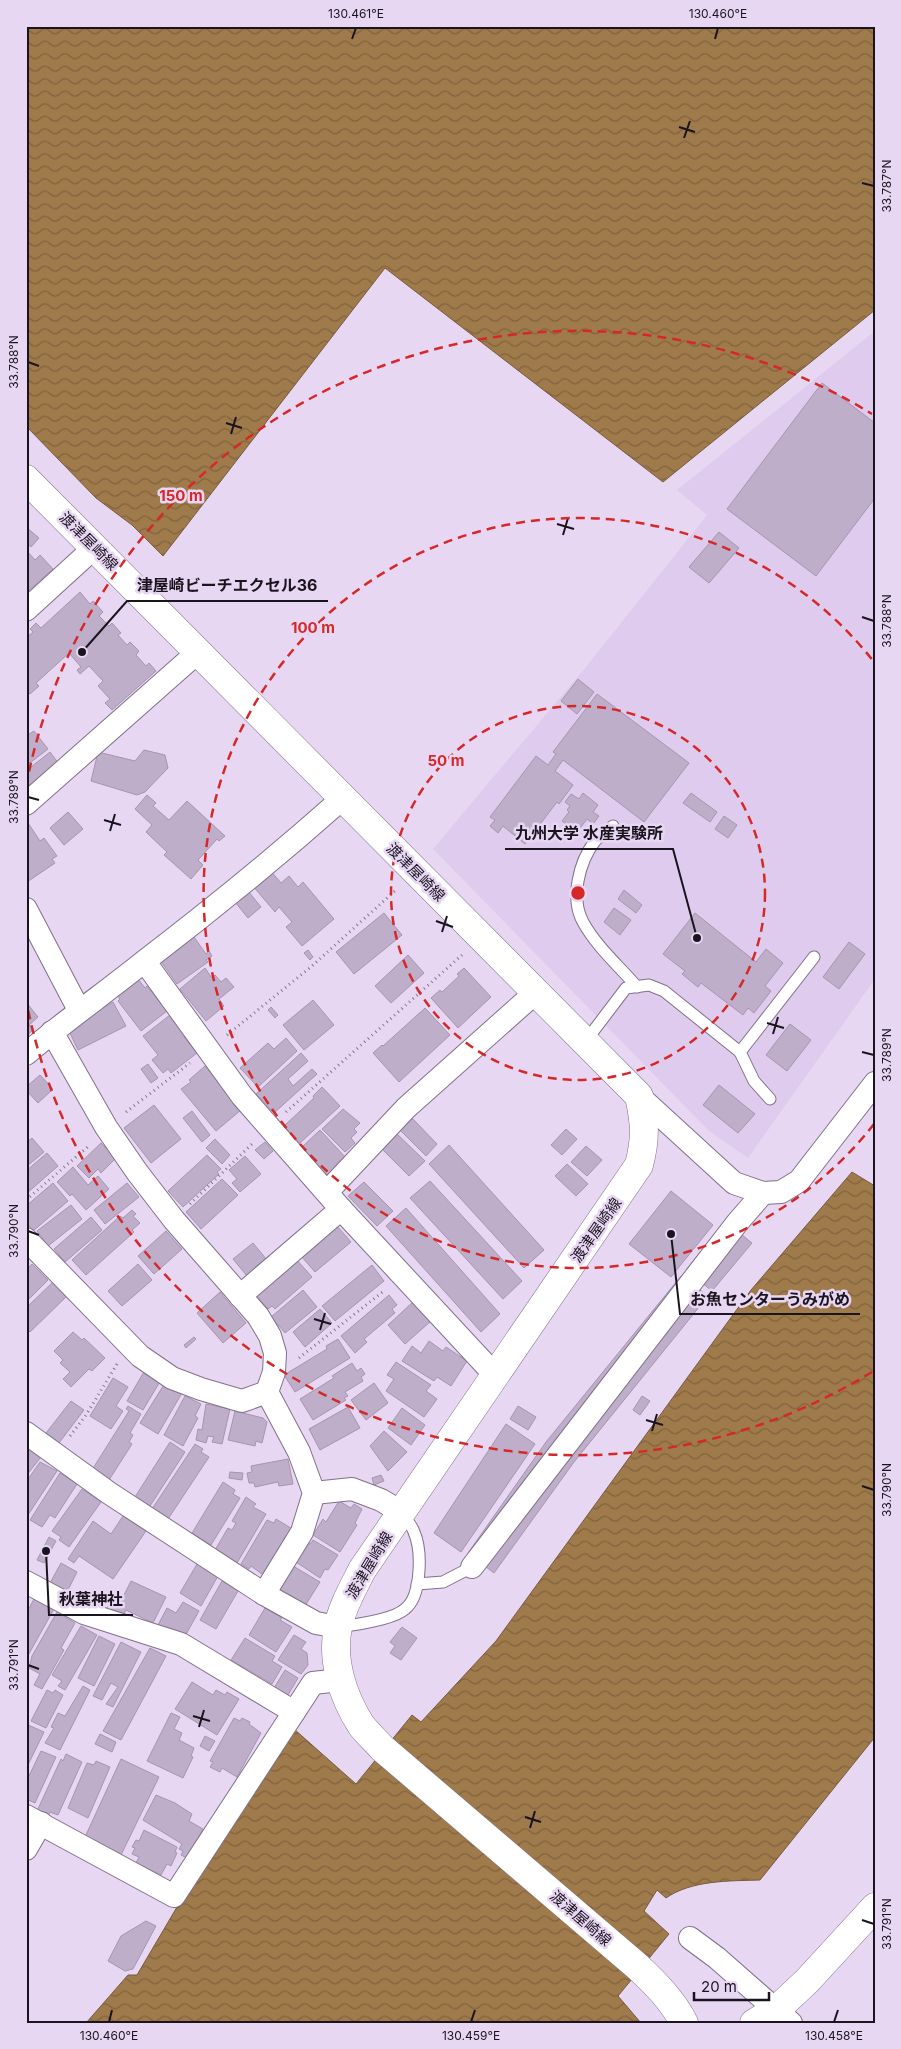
<svg xmlns="http://www.w3.org/2000/svg" width="901" height="2049" viewBox="0 0 901 2049" font-family="Inter,'Noto Sans JP',sans-serif">
<style>
.built{fill:#dfcbed}
.water{fill:url(#water-waves);stroke:#775b3e}
.building{fill:#beaec9;stroke:#a595af}
.lines{fill:none;stroke-linecap:round;stroke-linejoin:round}
.lane-casing{stroke:#80718a;stroke-width:13}
.street-casing{stroke:#80718a;stroke-width:24}
.secondary-casing{stroke:#80718a;stroke-width:29}
.path{stroke:#84788b;stroke-width:3;stroke-dasharray:1 4;stroke-linecap:butt}
.lane{stroke:#fff;stroke-width:11}
.street{stroke:#fff;stroke-width:22}
.secondary{stroke:#fff;stroke-width:28}
.ticks{fill:none;stroke:#1a141e;stroke-width:2}
.ring{fill:none;stroke:#d62828;stroke-width:2.5;stroke-dasharray:9 6}
.labels{text-anchor:middle;dominant-baseline:central;stroke-width:5;stroke-linejoin:round;paint-order:stroke}
.street-label{font-size:15px;fill:#1a141e;stroke:#e8d7f3}
.centre{fill:#d62828;stroke:#e8d7f3;stroke-width:2.5}
.ring-label{font-size:15px;text-anchor:middle;font-weight:bold;fill:#d62828;stroke:#e8d7f3;stroke-width:5;stroke-linejoin:round;paint-order:stroke}
.leader{fill:none;stroke:#1a141e;stroke-width:2}
.callout-dot{fill:#1a141e;stroke:#e8d7f3;stroke-width:2}
.callout-label{font-size:16px;text-anchor:middle;font-weight:bold;fill:#1a141e;stroke:#e8d7f3;stroke-width:5;stroke-linejoin:round;paint-order:stroke}
.neatline{fill:none;stroke:#1a141e;stroke-width:2}
.ticks-label{font-size:12px;text-anchor:middle;fill:#1a141e}
</style>
<defs>
<pattern id="water-waves" width="16" height="10" patternUnits="userSpaceOnUse" patternTransform="scale(1.25)"><rect width="16" height="10" fill="#9f7a4b"/><path d="M0 5q4-4 8 0t8 0" fill="none" stroke="#81633e"/></pattern>
</defs>
<rect width="100%" height="100%" fill="#e8d7f3"/>
<polygon class="built" points="875,331 875,979 748,1158 709,1131 433,849 585,668 707,515 677,490"/>
<g class="water">
<polygon points="26,26 875,26 875,310 663,482 385,268 163,556 132,525 96,498 26,426"/>
<path d="M852,1172L875,1186V1737L760,1880C729,1881 692,1880 666,1898L657,1890L644,1911L669,1934L618,1996L641,2023H86L128,1975H137L177,1907L294,1729L356,1784L412,1715L421,1722L496,1641L751,1290Z"/>
</g>
<g class="building">
<polygon points="822,383 875,423 875,498 816,576 727,509"/>
<polygon points="26,527 39,538 31,547 26,543"/>
<polygon points="719,532 739,548 709,583 689,567"/>
<polygon points="27,551 35,560 40,555 53,569 26,593"/>
<polygon points="80,592 90,604 93,601 103,612 99,616 109,626 112,623 121,633 118,635 127,645 130,642 139,651 136,655 146,666 149,663 156,671 112,710 105,703 110,699 98,686 103,681 89,666 80,674 77,670 81,667 69,653 36,683 39,686 30,694 26,690 26,638 33,632 30,629 36,623 41,628"/>
<polygon points="578,679 594,692 577,714 561,701"/>
<polygon points="597,694 689,763 644,822 563,760 555,771 573,785 559,804 557,802 525,844 503,826 498,833 490,826 495,820 490,817 536,756 548,765 556,754 553,752"/>
<polygon points="34,731 48,749 26,766 26,736"/>
<polygon points="144,750 165,755 168,768 145,792 137,795 91,781 98,752 135,761"/>
<polygon points="50,752 59,764 31,787 26,781 26,771"/>
<polygon points="583,793 598,805 593,812 599,816 593,824 587,819 577,832 562,821 569,812 567,810 570,806 565,802 571,794 579,799"/>
<polygon points="691,793 717,812 710,822 683,803"/>
<polygon points="147,795 156,803 153,806 169,820 187,801 225,836 219,841 217,839 198,860 203,865 191,879 164,855 167,852 146,832 152,825 135,809"/>
<polygon points="68,812 83,829 64,845 50,828"/>
<polygon points="724,816 737,825 728,838 715,829"/>
<polygon points="28,823 40,841 44,838 57,856 52,859 55,863 27,882 26,824"/>
<polygon points="270,870 281,883 289,876 298,887 303,882 334,919 302,946 286,927 292,922 279,907 275,912 252,885"/>
<polygon points="624,890 642,905 636,913 618,899"/>
<polygon points="248,891 261,907 248,918 235,902"/>
<polygon points="614,908 631,920 620,935 604,922"/>
<polygon points="384,913 402,935 354,974 336,952"/>
<polygon points="695,913 756,962 766,949 783,963 765,986 771,991 754,1013 748,1008 743,1015 701,983 698,987 682,974 685,971 663,954"/>
<polygon points="194,937 206,954 209,951 212,956 206,960 208,962 177,984 160,960 187,938"/>
<polygon points="849,942 865,954 839,989 823,977"/>
<polygon points="308,950 313,957 310,960 304,953"/>
<polygon points="408,955 424,973 391,1003 375,986"/>
<polygon points="205,968 212,978 215,975 221,982 226,978 234,987 219,999 224,1006 206,1021 180,989"/>
<polygon points="464,968 491,997 458,1028 431,998 440,990 442,992 459,976 457,974"/>
<polygon points="138,979 145,988 147,986 167,1011 141,1031 118,1001 120,999 117,995"/>
<polygon points="313,1000 334,1025 304,1050 283,1025"/>
<polygon points="26,1002 38,1017 29,1025 33,1030 26,1036"/>
<polygon points="113,1002 126,1026 78,1050 69,1031 90,1015"/>
<polygon points="271,1007 278,1015 275,1018 268,1010"/>
<polygon points="425,1008 450,1035 399,1082 373,1053 382,1045 383,1046"/>
<polygon points="170,1015 186,1034 184,1037 197,1053 171,1073 168,1069 163,1073 152,1060 158,1055 143,1036"/>
<polygon points="790,1024 811,1040 787,1071 766,1055"/>
<polygon points="286,1038 297,1051 258,1087 240,1068 268,1043 274,1049"/>
<polygon points="301,1053 308,1061 288,1079 293,1086 312,1069 317,1074 274,1113 256,1094"/>
<polygon points="148,1064 158,1078 151,1083 141,1069"/>
<polygon points="205,1066 241,1110 216,1131 181,1089 191,1082 189,1080"/>
<polygon points="40,1075 53,1089 38,1103 26,1090 26,1087"/>
<polygon points="719,1085 755,1114 738,1133 703,1105"/>
<polygon points="322,1087 340,1106 300,1143 284,1126 314,1098 313,1096"/>
<polygon points="154,1105 181,1139 151,1163 124,1128"/>
<polygon points="343,1109 360,1123 354,1129 357,1132 351,1138 355,1143 345,1152 322,1129"/>
<polygon points="192,1111 210,1135 202,1142 183,1118"/>
<polygon points="411,1117 437,1144 426,1156 399,1129"/>
<polygon points="566,1129 577,1139 562,1155 551,1145"/>
<polygon points="320,1130 348,1160 330,1181 300,1149"/>
<polygon points="396,1133 425,1161 409,1176 381,1148"/>
<polygon points="32,1138 44,1152 26,1167 26,1143"/>
<polygon points="215,1139 230,1155 222,1164 206,1148"/>
<polygon points="265,1142 273,1151 264,1159 255,1150"/>
<polygon points="101,1143 116,1158 101,1173 98,1169 89,1178 77,1166"/>
<polygon points="449,1145 544,1250 524,1268 429,1164"/>
<polygon points="586,1146 602,1160 587,1176 571,1162"/>
<polygon points="47,1153 58,1166 26,1194 26,1171"/>
<polygon points="207,1155 221,1169 217,1172 219,1174 183,1207 168,1191"/>
<polygon points="245,1156 261,1174 240,1192 232,1183 237,1179 229,1170"/>
<polygon points="567,1164 588,1184 576,1196 555,1176"/>
<polygon points="73,1167 88,1185 98,1176 109,1189 86,1210 72,1194 70,1196 57,1182"/>
<polygon points="222,1179 238,1195 201,1229 186,1212"/>
<polygon points="430,1181 522,1281 503,1299 410,1198"/>
<polygon points="364,1182 393,1211 377,1226 348,1196"/>
<polygon points="53,1183 68,1201 33,1231 26,1222 26,1206"/>
<polygon points="127,1183 139,1197 105,1224 94,1210"/>
<polygon points="671,1191 713,1225 671,1277 629,1244"/>
<polygon points="71,1205 82,1219 48,1246 37,1231"/>
<polygon points="406,1208 500,1314 481,1332 386,1226"/>
<polygon points="132,1210 136,1214 133,1216 140,1223 132,1230 134,1232 86,1275 72,1260 120,1216 123,1218"/>
<polygon points="91,1217 102,1230 65,1262 54,1249"/>
<polygon points="725,1221 752,1243 712,1291 686,1270"/>
<polygon points="337,1226 351,1242 315,1272 301,1256"/>
<polygon points="166,1231 182,1249 154,1274 138,1256"/>
<polygon points="253,1243 267,1260 247,1276 233,1259"/>
<polygon points="296,1259 312,1277 275,1309 272,1306 268,1309 255,1294"/>
<polygon points="32,1264 48,1280 26,1302 26,1270"/>
<polygon points="138,1264 152,1280 122,1306 108,1291"/>
<polygon points="372,1265 384,1281 335,1321 322,1306"/>
<polygon points="681,1276 708,1296 574,1462 494,1573 468,1553 546,1442"/>
<polygon points="53,1282 67,1296 30,1332 26,1328 26,1308"/>
<polygon points="303,1290 317,1307 285,1333 271,1317"/>
<polygon points="220,1292 246,1323 223,1343 197,1313"/>
<polygon points="389,1295 397,1305 392,1309 395,1313 364,1339 367,1342 355,1353 341,1336"/>
<polygon points="414,1301 431,1321 405,1344 388,1325"/>
<polygon points="320,1309 332,1323 305,1347 293,1332"/>
<polygon points="73,1332 82,1340 84,1338 105,1358 92,1371 89,1369 71,1387 63,1379 70,1372 60,1363 63,1360 54,1351"/>
<polygon points="194,1337 196,1339 186,1348 184,1345"/>
<polygon points="338,1339 350,1358 295,1392 284,1375 327,1349 326,1346"/>
<polygon points="429,1341 443,1351 446,1347 467,1361 451,1386 437,1377 434,1381 402,1361 412,1346 421,1353"/>
<polygon points="396,1362 431,1385 426,1391 437,1399 424,1417 386,1391 394,1379 387,1375"/>
<polygon points="352,1363 357,1371 361,1368 365,1374 361,1377 363,1381 345,1392 348,1396 344,1398 346,1400 313,1420 300,1399 334,1378 332,1376"/>
<polygon points="145,1370 161,1380 143,1410 127,1401"/>
<polygon points="113,1378 128,1387 116,1406 123,1411 111,1429 90,1416"/>
<polygon points="165,1383 182,1393 158,1434 140,1423"/>
<polygon points="374,1383 388,1403 366,1420 351,1400"/>
<polygon points="185,1396 201,1404 195,1416 198,1418 183,1446 164,1435"/>
<polygon points="642,1396 650,1401 640,1415 633,1410"/>
<polygon points="71,1401 84,1410 59,1443 46,1433"/>
<polygon points="206,1404 230,1409 222,1444 212,1442 214,1437 208,1436 206,1443 196,1440 198,1429 202,1430"/>
<polygon points="128,1406 141,1414 130,1433 133,1435 129,1442 132,1444 109,1480 92,1470 129,1411 126,1409"/>
<polygon points="518,1406 536,1417 528,1430 510,1419"/>
<polygon points="348,1407 360,1428 320,1450 309,1429"/>
<polygon points="402,1408 425,1425 411,1445 388,1428"/>
<polygon points="235,1411 263,1418 267,1422 262,1443 256,1441 255,1446 228,1440"/>
<polygon points="506,1424 535,1444 461,1552 434,1533"/>
<polygon points="384,1431 407,1452 388,1471 370,1446"/>
<polygon points="170,1442 185,1452 150,1506 135,1497"/>
<polygon points="195,1444 203,1449 201,1452 209,1457 168,1519 152,1509"/>
<polygon points="26,1446 41,1457 26,1476"/>
<polygon points="288,1459 293,1484 279,1486 278,1482 255,1487 254,1483 249,1483 247,1473 252,1472 251,1466"/>
<polygon points="40,1462 57,1471 28,1515 26,1514 26,1482"/>
<polygon points="230,1472 243,1473 242,1480 229,1478"/>
<polygon points="60,1473 77,1484 55,1518 50,1515 42,1527 30,1520"/>
<polygon points="381,1475 384,1481 374,1485 372,1478"/>
<polygon points="223,1482 235,1490 233,1494 240,1498 211,1545 192,1533"/>
<polygon points="82,1489 101,1502 69,1547 59,1540 61,1537 52,1531"/>
<polygon points="246,1497 256,1504 253,1507 266,1514 237,1563 215,1550 228,1528 232,1530 236,1523 232,1521"/>
<polygon points="339,1501 351,1508 354,1504 362,1509 355,1523 357,1525 340,1552 313,1535 323,1519 326,1522"/>
<polygon points="123,1516 146,1531 113,1579 79,1556 74,1563 68,1559 93,1521 111,1534"/>
<polygon points="276,1519 294,1530 266,1577 251,1566 249,1569 241,1564 267,1520 274,1523"/>
<polygon points="49,1537 56,1541 44,1563 37,1560"/>
<polygon points="313,1540 338,1555 328,1570 325,1569 320,1578 293,1560 305,1542 310,1544"/>
<polygon points="61,1563 77,1572 67,1592 50,1583"/>
<polygon points="197,1564 218,1576 201,1606 180,1593"/>
<polygon points="293,1566 320,1582 305,1606 276,1588"/>
<polygon points="131,1581 166,1597 153,1623 126,1610 124,1614 107,1608 115,1594 123,1597"/>
<polygon points="222,1581 238,1591 216,1629 200,1620"/>
<polygon points="34,1599 54,1609 26,1659 26,1614"/>
<polygon points="183,1602 199,1611 184,1638 158,1625 167,1608 176,1613"/>
<polygon points="265,1608 282,1618 280,1620 292,1627 276,1652 249,1635"/>
<polygon points="57,1612 75,1623 61,1648 64,1650 42,1689 34,1685 40,1674 29,1668 32,1656"/>
<polygon points="81,1626 97,1635 65,1690 58,1686 62,1681 52,1675"/>
<polygon points="402,1627 417,1638 401,1660 390,1653 395,1646 390,1642"/>
<polygon points="294,1635 306,1642 301,1649 307,1653 308,1665 301,1674 278,1660"/>
<polygon points="99,1636 115,1644 94,1686 78,1678"/>
<polygon points="245,1638 275,1656 272,1661 282,1667 272,1684 231,1660"/>
<polygon points="121,1642 141,1652 113,1707 106,1704 118,1687 111,1683 102,1700 93,1696"/>
<polygon points="150,1648 166,1656 121,1740 103,1731"/>
<polygon points="285,1670 298,1678 288,1695 274,1688"/>
<polygon points="192,1682 213,1695 216,1690 225,1695 227,1692 239,1699 217,1735 175,1709"/>
<polygon points="83,1686 90,1690 60,1750 45,1743 54,1728 51,1727 58,1713 65,1716"/>
<polygon points="47,1690 53,1693 55,1690 63,1695 46,1728 31,1721"/>
<polygon points="171,1713 180,1717 174,1729 182,1733 179,1740 194,1748 191,1756 193,1757 183,1778 147,1761"/>
<polygon points="234,1718 240,1721 242,1718 250,1722 249,1724 261,1733 237,1777 222,1768 220,1772 210,1767 213,1762 210,1761"/>
<polygon points="26,1724 44,1732 26,1769"/>
<polygon points="100,1734 116,1742 112,1752 95,1744"/>
<polygon points="205,1736 215,1741 209,1751 200,1746"/>
<polygon points="41,1751 56,1757 35,1803 26,1799 26,1790 29,1785 26,1782"/>
<polygon points="66,1754 82,1762 58,1815 50,1812 48,1816 37,1811 61,1759 63,1761"/>
<polygon points="121,1759 159,1777 121,1855 85,1837"/>
<polygon points="96,1761 110,1767 88,1818 68,1808 87,1763 94,1765"/>
<polygon points="156,1795 175,1803 192,1814 189,1821 203,1829 187,1858 181,1855 183,1851 179,1849 182,1844 143,1820"/>
<polygon points="144,1830 177,1847 175,1852 177,1853 171,1866 167,1864 161,1875 136,1863 139,1857 132,1854 135,1848 132,1847 136,1840 139,1841"/>
<polygon points="146,1921 156,1926 133,1969 125,1971 108,1961 121,1936"/>
</g>
<g class="lines">
<defs>
<g id="lane">
<path d="M613,826C607,831 600,836 595,841C579,862 570,898 583,922C596,946 619,966 637,987"/>
<polyline points="585,1042 626,988 649,985 664,991 740,1052"/>
<polyline points="770,1099 754,1081 740,1052 814,957"/>
<polyline points="417,1584 443,1582 472,1567"/>
<path d="M338,1627C354,1625 393,1620 405,1609C422,1596 422,1550 414,1532C412,1525 405,1519 401,1512"/>
</g>
<g id="street">
<polyline points="26,610 95,547"/>
<polyline points="26,804 198,652"/>
<polyline points="26,909 79,1010"/>
<polyline points="145,962 242,1096 341,1209 495,1375"/>
<polyline points="52,1032 106,1127 137,1172 174,1220 258,1316 270,1336 275,1353 274,1372 267,1392 299,1452 314,1493 302,1532 264,1594"/>
<path d="M26,1054C65,1021 106,992 146,960C214,908 280,854 343,798"/>
<polyline points="639,1096 734,1183 763,1193 781,1192 799,1181 875,1083"/>
<polyline points="327,1192 406,1108 535,993"/>
<polyline points="26,1239 140,1356 172,1378 201,1389 242,1401 267,1392"/>
<polyline points="240,1296 341,1209"/>
<polyline points="26,1433 109,1493 264,1594 316,1623 338,1627"/>
<polyline points="314,1493 352,1489 381,1500 401,1512"/>
<polyline points="472,1567 737,1223 763,1193"/>
<polyline points="26,1582 84,1613 181,1644 294,1712"/>
<polyline points="26,1816 174,1896 313,1683 340,1680"/>
<polyline points="26,1849 41,1823"/>
<polyline points="690,1938 717,1958 791,2023"/>
</g>
<g id="secondary">
<path d="M26,479L639,1096C645,1123 646,1138 639,1165L362,1570C353,1588 342,1607 338,1627C331,1660 343,1697 361,1725C367,1733 375,1740 382,1748L638,1967C656,1984 673,2001 684,2023"/>
<polyline points="754,2023 776,2010 807,1981 875,1907"/>
</g>
</defs>
<use href="#lane" class="lane-casing"/>
<use href="#street" class="street-casing"/>
<use href="#secondary" class="secondary-casing"/>
<g class="path">
<polyline points="227,1035 312,966 397,889"/>
<polyline points="126,1112 190,1063"/>
<polyline points="286,1112 462,955"/>
<polyline points="26,1200 90,1145"/>
<polyline points="190,1204 252,1144"/>
<polyline points="299,1358 385,1290"/>
<polyline points="70,1436 86,1415 117,1364"/>
</g>
<use href="#lane" class="lane"/>
<use href="#street" class="street"/>
<use href="#secondary" class="secondary"/>
</g>
<path class="ticks" d="M352,39L356,28M715,39L718,28M679,127L695,132M684,138L690,121M862,183L874,186M28,362L39,366M226,423L242,428M231,434L236,417M557,524L574,529M563,535L568,518M862,617L874,621M28,797L39,800M104,820L121,825M110,831L115,814M436,921L453,927M442,932L447,916M767,1023L784,1028M773,1034L778,1017M862,1052L874,1055M28,1231L39,1235M314,1319L331,1324M320,1330L325,1313M646,1420L663,1425M652,1431L657,1414M862,1486L874,1490M28,1665L39,1669M193,1716L210,1721M199,1727L204,1710M525,1817L541,1822M530,1828L535,1811M862,1920L874,1924M109,2022L112,2010M471,2022L475,2010M834,2022L838,2010"/>
<g class="ring">
<circle cx="578" cy="893" r="187"/>
<path d="M874 1124A375 375 0 1 1 874 662"/>
<path d="M872 1372A562 562 0 0 1 26 1000M26 786A562 562 0 0 1 872 414"/>
</g>
<g class="labels">
<g class="street-label">
<text transform="translate(89 541) rotate(45)">渡津屋崎線</text>
<text transform="translate(416 872) rotate(45)">渡津屋崎線</text>
<text transform="translate(596 1230) rotate(-55)">渡津屋崎線</text>
<text transform="translate(369 1565) rotate(-59)">渡津屋崎線</text>
<text transform="translate(581 1918) rotate(41)">渡津屋崎線</text>
</g>
</g>
<circle cx="578" cy="893" r="8" class="centre"/>
<g class="ring-label">
<text x="181" y="501">150 m</text>
<text x="313" y="633">100 m</text>
<text x="446" y="766">50 m</text>
</g>
<path class="leader" d="M82 652L127 601H328M697 938L673 849H505M671 1234L680 1314H860M46 1551L49 1615H133"/>
<g class="callout-dot">
<circle cx="82" cy="652" r="5"/>
<circle cx="697" cy="938" r="5"/>
<circle cx="671" cy="1234" r="5"/>
<circle cx="46" cy="1551" r="5"/>
</g>
<g class="callout-label">
<text x="227" y="591">津屋崎ビーチエクセル36</text>
<text x="589" y="839">九州大学 水産実験所</text>
<text x="770" y="1305">お魚センターうみがめ</text>
<text x="91" y="1605">秋葉神社</text>
</g>
<rect width="901" height="2049" fill="none" stroke="#e8d7f3" stroke-width="55"/>
<path d="M694 1992v8h75v-8" fill="none" stroke="#1a141e" stroke-width="2.5"/>
<text x="701" y="1992" font-size="15" fill="#1a141e" stroke="#e8d7f3" stroke-width="4" paint-order="stroke">20 m</text>
<rect x="28" y="28" width="846" height="1994" class="neatline"/>
<g class="ticks-label">
<text x="356" y="18">130.461°E</text>
<text x="718" y="18">130.460°E</text>
<text transform="translate(887 186) rotate(-90)" y="4">33.787°N</text>
<text transform="translate(14 362) rotate(-90)" y="4">33.788°N</text>
<text transform="translate(887 621) rotate(-90)" y="4">33.788°N</text>
<text transform="translate(14 797) rotate(-90)" y="4">33.789°N</text>
<text transform="translate(887 1055) rotate(-90)" y="4">33.789°N</text>
<text transform="translate(14 1231) rotate(-90)" y="4">33.790°N</text>
<text transform="translate(887 1490) rotate(-90)" y="4">33.790°N</text>
<text transform="translate(14 1665) rotate(-90)" y="4">33.791°N</text>
<text transform="translate(887 1924) rotate(-90)" y="4">33.791°N</text>
<text x="109" y="2040">130.460°E</text>
<text x="471" y="2040">130.459°E</text>
<text x="834" y="2040">130.458°E</text>
</g>
</svg>
